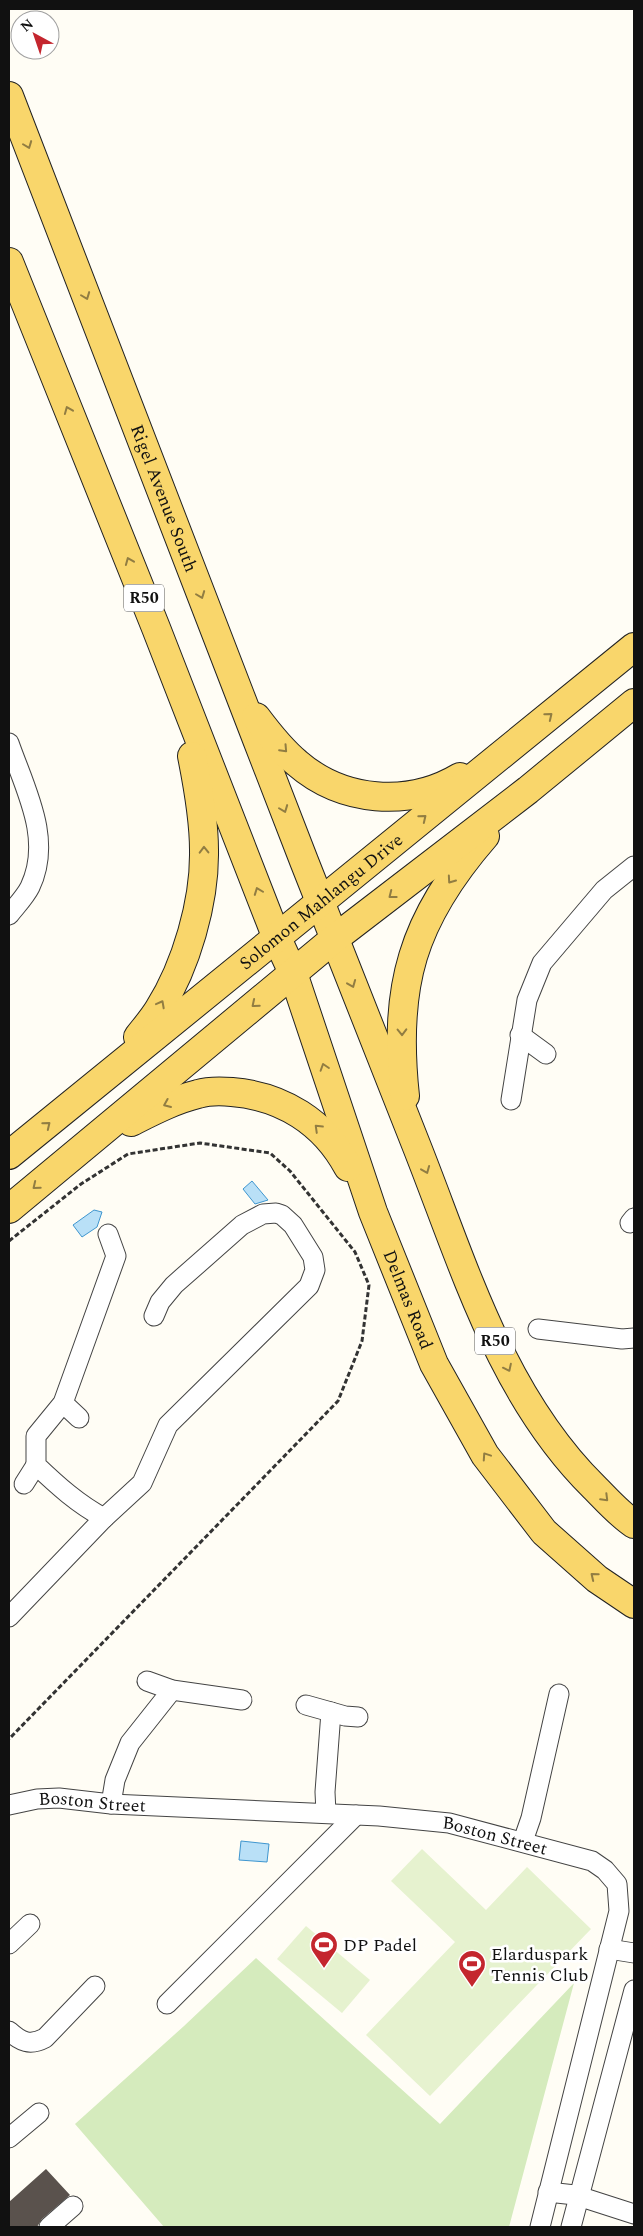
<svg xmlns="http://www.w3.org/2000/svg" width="643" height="2236" viewBox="0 0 643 2236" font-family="Spectral,serif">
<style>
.green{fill:#d5ebbd}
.pitch{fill:#e6f2cf}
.water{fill:#b9e0f7;stroke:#3f96cf}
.building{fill:#5a524d}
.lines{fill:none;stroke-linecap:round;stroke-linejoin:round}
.minor-casing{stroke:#444;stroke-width:21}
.primary-casing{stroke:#222;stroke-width:30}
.path{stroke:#333;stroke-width:3;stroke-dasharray:5 2.5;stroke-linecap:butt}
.minor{stroke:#fff;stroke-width:19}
.primary{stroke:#f9d66b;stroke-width:28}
.oneway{stroke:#917d42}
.labels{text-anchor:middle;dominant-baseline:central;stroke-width:5;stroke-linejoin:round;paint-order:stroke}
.shield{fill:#fff;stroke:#585858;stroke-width:1}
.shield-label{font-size:16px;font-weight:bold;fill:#111}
.street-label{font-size:18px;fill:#111;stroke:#fff}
.poi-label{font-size:18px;fill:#111;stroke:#fff;text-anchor:start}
</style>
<rect width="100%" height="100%" fill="#fffdf5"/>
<polygon class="green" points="256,1958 440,2124 574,1983 509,2227 164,2227 75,2124 184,2026"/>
<g class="pitch">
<polygon points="422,1849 486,1910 527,1867 591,1929 430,2096 366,2035 455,1942 391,1881"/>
<polygon points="306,1926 370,1980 342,2013 277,1959"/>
</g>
<g class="water">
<polygon points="252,1181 268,1200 255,1204 243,1189"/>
<polygon points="94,1210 102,1212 97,1227 82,1237 73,1225"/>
<polygon points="241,1841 269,1844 267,1862 239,1860"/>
</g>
<polygon class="building" points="46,2169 70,2195 42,2219 37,2227 9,2227 9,2202"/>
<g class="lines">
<defs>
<g id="minor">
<path d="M9,743C25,789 53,839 30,887C25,897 16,906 9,915"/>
<polyline points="520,1035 546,1054"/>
<polyline points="511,1100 527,1000 542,963 604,890 634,866"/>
<polyline points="630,1223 634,1218"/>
<polyline points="538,1329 622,1339 634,1338"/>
<polyline points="63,1403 79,1418"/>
<polyline points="24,1484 36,1465"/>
<path d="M104,1518C78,1504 58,1486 36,1465V1436L63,1403L116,1256L108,1234"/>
<polyline points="9,1617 104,1518 142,1483 168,1425 309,1286 315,1270 313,1257 293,1225 282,1215 276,1213 263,1214 242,1225 174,1285 160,1302 154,1316"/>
<polyline points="147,1681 172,1690 242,1700"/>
<polyline points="306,1705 331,1712 325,1792 326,1813"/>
<polyline points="331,1712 345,1716 358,1717"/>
<polyline points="111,1804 115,1780 130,1743 172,1690"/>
<path id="s1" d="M9,1805L37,1799L59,1798L111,1804L379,1816L449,1823L592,1861L605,1870L617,1884L619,1911L540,2227"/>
<polyline points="523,1841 531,1818 559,1694"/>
<polyline points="9,1944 30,1924"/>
<polyline points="609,1949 634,1953"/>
<polyline points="167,2004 356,1815"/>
<path d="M9,2031C21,2042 30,2046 45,2038L95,1986"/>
<polyline points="9,2138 39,2113"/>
<polyline points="548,2192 575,2195 634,2214"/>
<polyline points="49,2227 73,2206"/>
<polyline points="571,2227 634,1990"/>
</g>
<g id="primary">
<path id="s2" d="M9,96C108,350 205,606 304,861C341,957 380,1052 417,1147C464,1266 501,1395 594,1487C607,1500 619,1514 634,1524"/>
<path id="s3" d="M9,262L156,628L276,936L293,973L373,1212L434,1364L485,1455L544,1532L597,1579L634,1604"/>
<path d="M256,717C268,733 281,750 297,763C342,802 408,808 460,777"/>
<path d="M138,1037C145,1028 153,1019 159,1009C186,966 205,902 204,850C204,819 198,786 192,756"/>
<path d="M405,1096C393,986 412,920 485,836"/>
<path d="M131,1122C153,1111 174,1100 198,1094C208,1091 221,1091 232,1092C282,1096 324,1122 348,1167"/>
<path id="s4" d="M9,1155L634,647"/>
<polyline points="9,1209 334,939 528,790 634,703"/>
</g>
</defs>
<use href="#minor" class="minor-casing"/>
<use href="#primary" class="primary-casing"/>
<polyline class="path" points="9,1241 81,1184 128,1154 200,1143 270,1153 290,1171 355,1252 369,1285 362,1341 338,1401 9,1739"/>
<use href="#minor" class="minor"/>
<use href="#primary" class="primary"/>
</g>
<defs><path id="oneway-chevron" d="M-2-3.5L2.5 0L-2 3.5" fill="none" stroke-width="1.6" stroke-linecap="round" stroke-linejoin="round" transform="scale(1.25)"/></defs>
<g class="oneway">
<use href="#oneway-chevron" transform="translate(28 145) rotate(69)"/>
<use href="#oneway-chevron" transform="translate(86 296) rotate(69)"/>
<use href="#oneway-chevron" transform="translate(68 410) rotate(-112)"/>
<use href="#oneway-chevron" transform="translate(129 561) rotate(-112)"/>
<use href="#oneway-chevron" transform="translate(201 595) rotate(69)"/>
<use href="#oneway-chevron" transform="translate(549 716) rotate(-39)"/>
<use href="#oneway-chevron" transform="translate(284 749) rotate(47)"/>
<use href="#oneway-chevron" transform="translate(284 809) rotate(69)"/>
<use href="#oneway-chevron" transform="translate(423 818) rotate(-39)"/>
<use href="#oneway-chevron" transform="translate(204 850) rotate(-91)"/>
<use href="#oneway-chevron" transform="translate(451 880) rotate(125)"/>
<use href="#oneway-chevron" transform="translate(258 891) rotate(-111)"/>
<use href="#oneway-chevron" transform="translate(392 895) rotate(142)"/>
<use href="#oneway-chevron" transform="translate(352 984) rotate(68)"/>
<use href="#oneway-chevron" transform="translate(161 1004) rotate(-62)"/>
<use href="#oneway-chevron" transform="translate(255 1004) rotate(140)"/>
<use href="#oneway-chevron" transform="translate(402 1032) rotate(89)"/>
<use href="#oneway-chevron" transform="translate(324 1067) rotate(-108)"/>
<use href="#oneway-chevron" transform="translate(167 1104) rotate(157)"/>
<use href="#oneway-chevron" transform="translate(47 1125) rotate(-39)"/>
<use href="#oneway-chevron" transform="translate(318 1128) rotate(-136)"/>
<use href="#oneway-chevron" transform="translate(426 1170) rotate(68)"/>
<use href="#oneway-chevron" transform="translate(36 1186) rotate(141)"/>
<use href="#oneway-chevron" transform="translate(508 1368) rotate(64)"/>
<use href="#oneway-chevron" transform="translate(486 1456) rotate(-124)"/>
<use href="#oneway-chevron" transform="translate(605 1498) rotate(45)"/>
<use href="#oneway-chevron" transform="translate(594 1576) rotate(-141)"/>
</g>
<defs>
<symbol id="stadium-pin" viewBox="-11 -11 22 30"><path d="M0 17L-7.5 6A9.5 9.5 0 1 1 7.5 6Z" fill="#c4262e" stroke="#fff"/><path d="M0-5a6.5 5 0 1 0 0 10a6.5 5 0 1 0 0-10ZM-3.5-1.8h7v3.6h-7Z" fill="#fff"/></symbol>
</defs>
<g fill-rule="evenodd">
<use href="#stadium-pin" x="308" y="1929" width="32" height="43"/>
<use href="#stadium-pin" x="456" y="1948" width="32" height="43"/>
</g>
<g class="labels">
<g class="shield">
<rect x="124" y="584.5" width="40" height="27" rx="4"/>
<rect x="475" y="1327.5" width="40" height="27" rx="4"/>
</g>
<g class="shield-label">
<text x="144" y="598">R50</text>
<text x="495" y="1341">R50</text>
</g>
<g class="street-label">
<text stroke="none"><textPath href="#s2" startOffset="431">Rigel Avenue South</textPath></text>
<text stroke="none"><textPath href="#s4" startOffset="402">Solomon Mahlangu Drive</textPath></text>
<text stroke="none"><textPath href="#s3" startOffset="1112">Delmas Road</textPath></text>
<text stroke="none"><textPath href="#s1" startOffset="84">Boston Street</textPath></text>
<text stroke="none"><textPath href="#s1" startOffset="489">Boston Street</textPath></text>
</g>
<g class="poi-label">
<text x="343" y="1945">DP Padel</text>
<text x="491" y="1954">Elarduspark<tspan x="491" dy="21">Tennis Club</tspan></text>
</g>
</g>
<rect width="643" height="2236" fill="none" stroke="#111111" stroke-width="20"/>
<g transform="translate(35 35) rotate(320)"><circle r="24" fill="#ffffff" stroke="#a0a0a0"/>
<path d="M0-4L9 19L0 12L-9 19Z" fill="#c4262e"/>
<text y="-8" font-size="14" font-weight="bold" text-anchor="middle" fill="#111111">N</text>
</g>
</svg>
